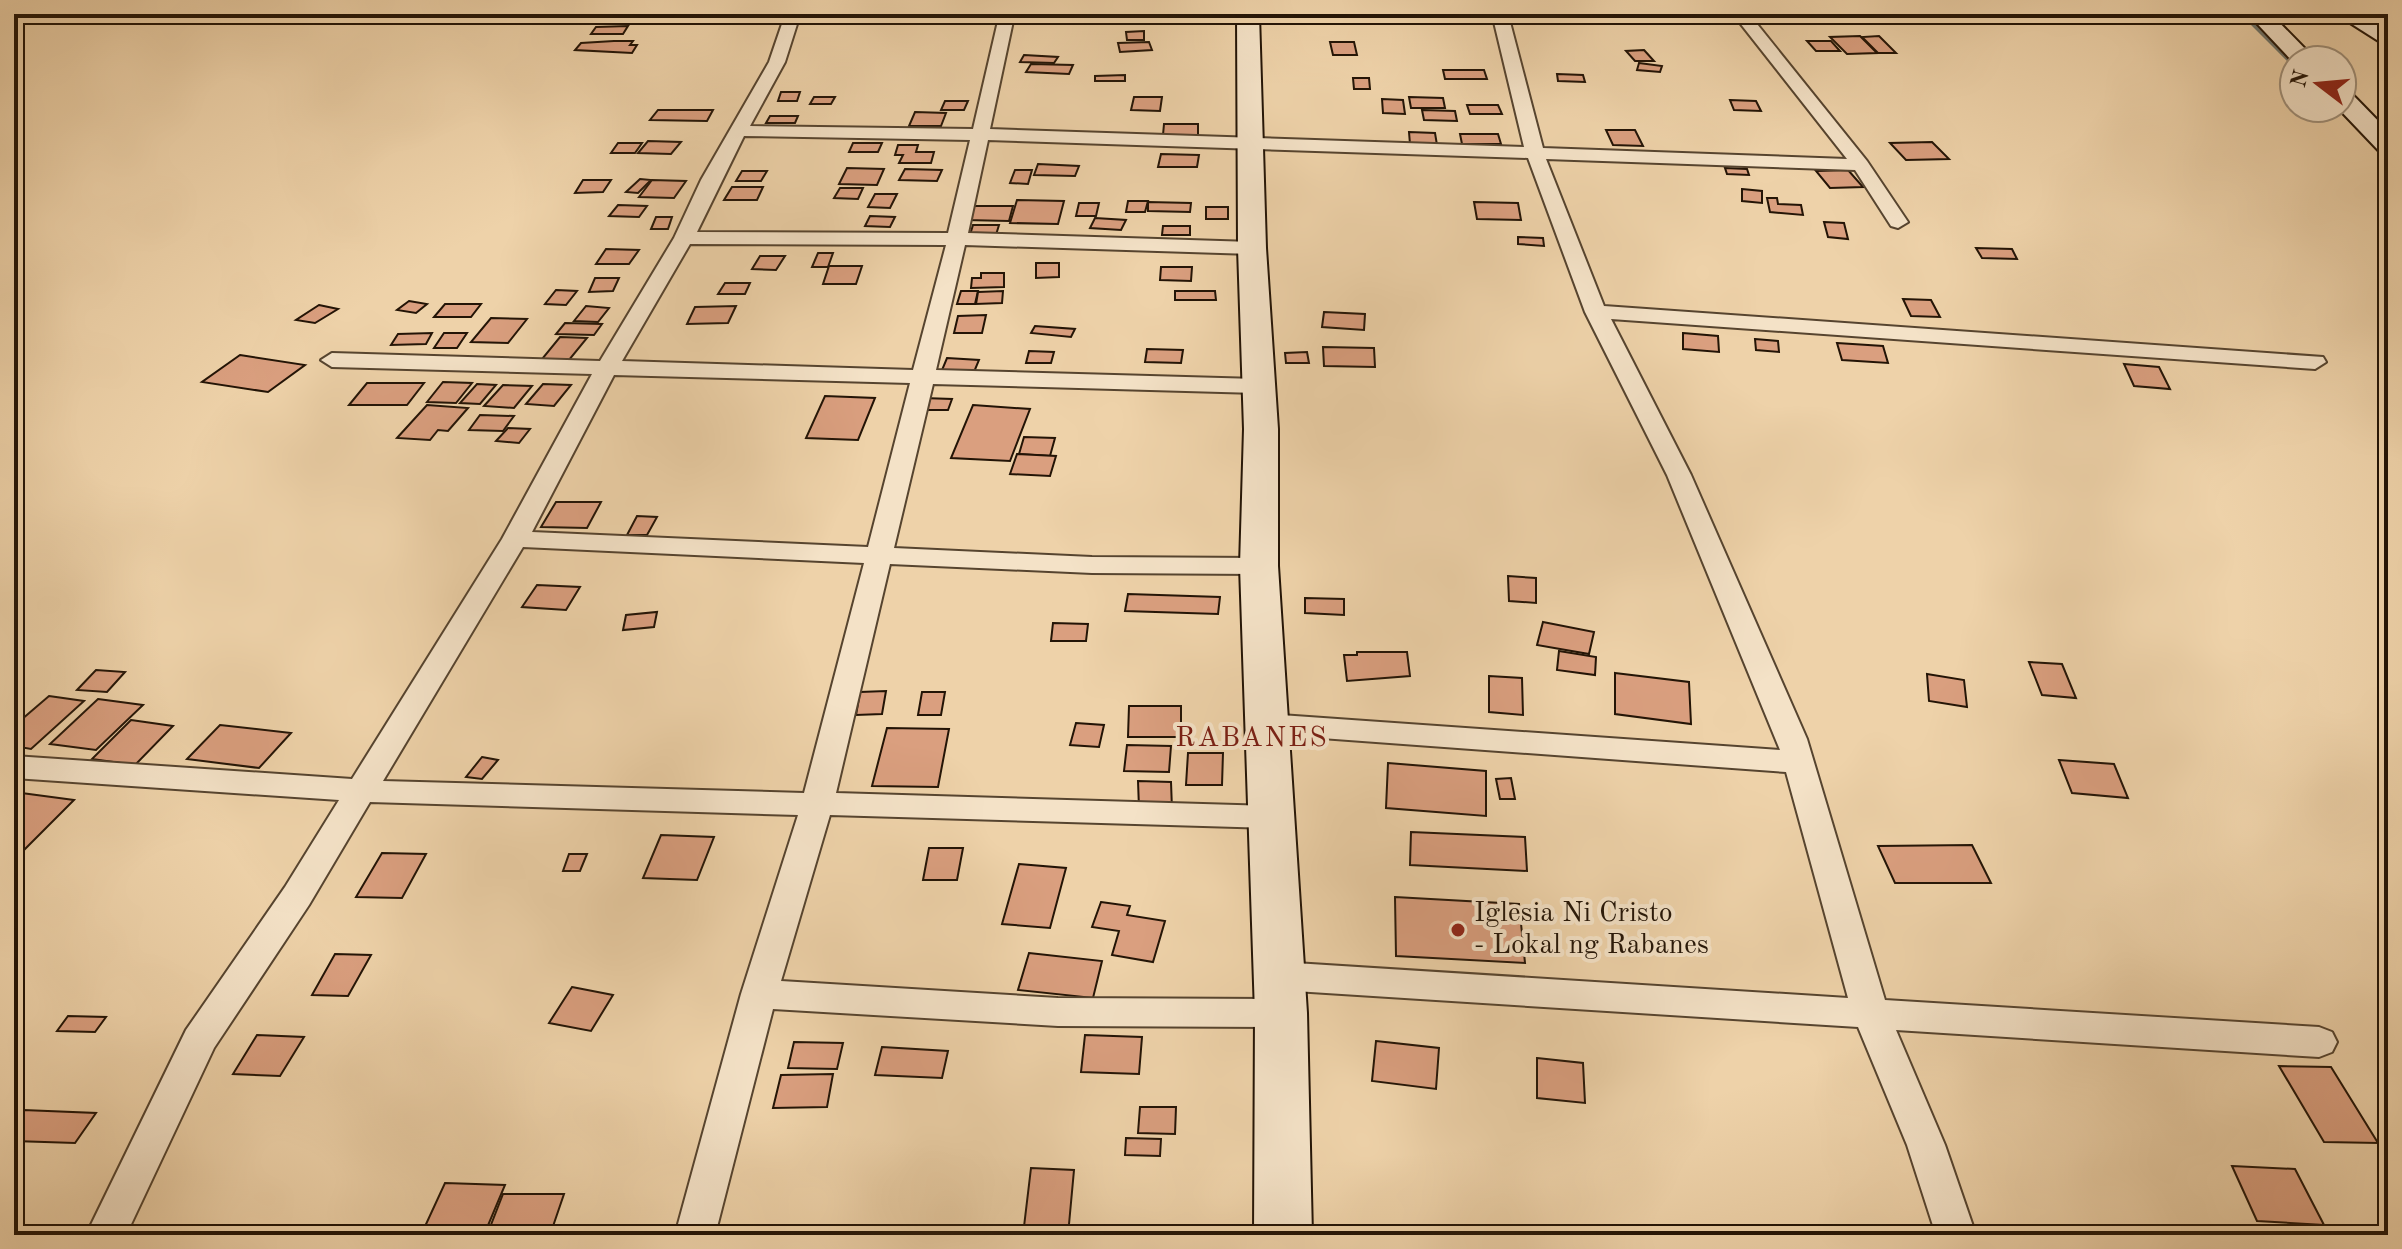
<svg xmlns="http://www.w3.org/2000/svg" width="2402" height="1249" viewBox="0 0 2402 1249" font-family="'Old Standard TT',serif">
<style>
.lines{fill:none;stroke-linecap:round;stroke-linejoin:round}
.stream{stroke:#6d756e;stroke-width:7}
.building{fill:#da9f7f;stroke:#231406;stroke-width:2}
.street-casing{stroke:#56442f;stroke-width:4}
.secondary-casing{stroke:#231406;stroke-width:4}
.street{fill:#f4e2c7;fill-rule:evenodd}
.secondary{fill:#f4e2c7;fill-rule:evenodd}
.poi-dot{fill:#8f2418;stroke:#f4e2c7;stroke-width:3}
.labels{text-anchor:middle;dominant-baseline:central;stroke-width:8;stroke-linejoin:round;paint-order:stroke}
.quarter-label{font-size:28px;letter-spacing:2px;fill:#7a1f14;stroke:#f4e2c7}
.near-poi-label{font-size:28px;fill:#231406;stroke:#f4e2c7;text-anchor:start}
</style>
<rect width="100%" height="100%" fill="#eed2a9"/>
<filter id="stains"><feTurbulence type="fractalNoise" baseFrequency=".0025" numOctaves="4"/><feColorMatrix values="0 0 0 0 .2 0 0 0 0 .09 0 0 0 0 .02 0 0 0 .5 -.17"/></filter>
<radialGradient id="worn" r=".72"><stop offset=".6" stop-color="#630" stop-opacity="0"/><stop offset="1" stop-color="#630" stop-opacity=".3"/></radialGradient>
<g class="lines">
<g class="stream">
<polyline points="2245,14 2294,63"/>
<polyline points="2374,142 2388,157"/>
</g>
</g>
<g class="building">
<polygon points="628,26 623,34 591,34 596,27"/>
<polygon points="1144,31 1144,40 1127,40 1126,32"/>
<polygon points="1860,36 1877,53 1847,54 1830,37"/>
<polygon points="1879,36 1896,53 1878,53 1862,37"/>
<polygon points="614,41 633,41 630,45 637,45 632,53 575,50 581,43"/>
<polygon points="1807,41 1831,41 1840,51 1816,51"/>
<polygon points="1149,42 1152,50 1120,52 1118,43"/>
<polygon points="1330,42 1354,42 1357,55 1333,55"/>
<polygon points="1644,50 1654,61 1635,61 1626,51"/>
<polygon points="1024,55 1058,57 1054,63 1020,62"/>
<polygon points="1639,63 1662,66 1660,72 1637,70"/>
<polygon points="1031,64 1073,65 1069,74 1026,72"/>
<polygon points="1443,70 1484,70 1487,79 1445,79"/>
<polygon points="1557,74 1583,75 1585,82 1558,81"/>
<polygon points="1125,75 1125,81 1095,81 1095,76"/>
<polygon points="1353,78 1369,78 1370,89 1354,89"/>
<polygon points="781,92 800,92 797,101 778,101"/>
<polygon points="814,97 835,97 831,104 810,104"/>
<polygon points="1134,97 1162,97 1160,111 1131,110"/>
<polygon points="1409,97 1443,98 1445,108 1411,108"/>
<polygon points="1382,99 1403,100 1405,114 1383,113"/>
<polygon points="1730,100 1756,101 1761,111 1734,110"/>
<polygon points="945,101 968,101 964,110 941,110"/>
<polygon points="1467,105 1498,105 1502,114 1470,114"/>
<polygon points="658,110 713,110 707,121 650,120"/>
<polygon points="1422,110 1455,111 1457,121 1424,120"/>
<polygon points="915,112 946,113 941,126 909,126"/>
<polygon points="770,116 798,116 795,123 766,123"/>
<polygon points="1164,124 1198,124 1198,135 1163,135"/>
<polygon points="1606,130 1635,130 1643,146 1613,145"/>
<polygon points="1409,132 1435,133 1437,145 1410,144"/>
<polygon points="1460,134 1498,134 1501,144 1462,144"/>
<polygon points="648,141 681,142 671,154 638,153"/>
<polygon points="1932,142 1949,159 1906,160 1890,143"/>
<polygon points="618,143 642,143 635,153 611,153"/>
<polygon points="853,143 882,143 878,152 849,152"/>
<polygon points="898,145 918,145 916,152 934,152 931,163 899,163 903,155 895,155"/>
<polygon points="1161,154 1199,155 1197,167 1158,167"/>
<polygon points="1038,164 1079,166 1075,176 1034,175"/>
<polygon points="847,168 884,169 877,185 839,184"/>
<polygon points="1725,168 1747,169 1749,175 1727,174"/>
<polygon points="905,169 942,170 937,181 899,180"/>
<polygon points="1015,170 1032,170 1028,184 1010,183"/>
<polygon points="1848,170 1863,187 1830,188 1816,171"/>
<polygon points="742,171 767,171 761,181 736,181"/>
<polygon points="640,179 651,180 638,193 626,192"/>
<polygon points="583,180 611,180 603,192 575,193"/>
<polygon points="652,180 686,181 674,198 639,197"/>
<polygon points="732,187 763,187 757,200 724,200"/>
<polygon points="840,188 863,188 858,199 834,198"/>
<polygon points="1742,189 1762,191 1762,203 1742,201"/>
<polygon points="875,194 897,194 890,208 868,207"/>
<polygon points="1767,198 1777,198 1778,204 1801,205 1803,215 1770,212"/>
<polygon points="1017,200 1064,201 1058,224 1010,223"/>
<polygon points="1128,201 1148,201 1145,212 1126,212"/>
<polygon points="1148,202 1191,203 1190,212 1148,211"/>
<polygon points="1474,202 1518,203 1521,220 1477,219"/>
<polygon points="1079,203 1099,203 1096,216 1076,216"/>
<polygon points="618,205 647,206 639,217 609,216"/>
<polygon points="971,206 1013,206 1009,221 966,220"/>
<rect x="1206" y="207" width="22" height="12"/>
<polygon points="870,216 895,217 890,227 865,226"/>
<polygon points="656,217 672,217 668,229 651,229"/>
<polygon points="1095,218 1126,220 1121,230 1090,228"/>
<polygon points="1824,222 1844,223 1848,239 1828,237"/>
<polygon points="973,225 999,225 995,238 969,238"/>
<polygon points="1163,226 1190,226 1190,235 1162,235"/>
<polygon points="1518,237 1543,238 1544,246 1518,244"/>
<polygon points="1976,248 2012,249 2017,259 1982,258"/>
<polygon points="606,249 639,250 629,264 596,264"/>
<polygon points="818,253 833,253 828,267 812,267"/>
<polygon points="760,256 785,256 776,270 752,269"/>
<polygon points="1036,263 1059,263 1059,277 1036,278"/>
<polygon points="829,266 862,266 856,284 823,284"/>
<polygon points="1161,267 1192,267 1191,281 1160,280"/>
<polygon points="981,273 1004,273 1004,287 971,288 972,278 981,278"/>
<polygon points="595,278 619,278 613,291 589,292"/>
<polygon points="725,283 750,283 745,294 718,294"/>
<polygon points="556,290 577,291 566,305 545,304"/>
<polygon points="961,291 978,291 975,304 957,304"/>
<polygon points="1003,291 1002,303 976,304 978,292"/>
<polygon points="1175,291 1215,291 1216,300 1175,300"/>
<polygon points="1903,299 1931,300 1940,317 1911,316"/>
<polygon points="409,301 427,304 416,313 397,310"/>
<polygon points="445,304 481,304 471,317 434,317"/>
<polygon points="319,305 338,309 315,323 296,320"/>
<polygon points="586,306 609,308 598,322 574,321"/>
<polygon points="736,306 728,323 687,324 695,307"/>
<polygon points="1324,312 1365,314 1364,330 1322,327"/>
<polygon points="986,315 982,333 954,333 958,316"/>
<polygon points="491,318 527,319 508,343 471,342"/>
<polygon points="565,323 602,324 594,335 556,334"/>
<polygon points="1035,326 1075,329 1071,337 1031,333"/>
<polygon points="432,333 426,344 391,345 398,334"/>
<polygon points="444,333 467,333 457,348 434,348"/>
<polygon points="1683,333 1718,336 1719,352 1683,349"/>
<polygon points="560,337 587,338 569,360 542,359"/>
<polygon points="1755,339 1778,341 1779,352 1756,350"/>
<polygon points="1837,343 1883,346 1888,363 1842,360"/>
<polygon points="1323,347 1374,348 1375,367 1324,366"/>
<polygon points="1147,349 1183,350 1181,363 1145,362"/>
<polygon points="1029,351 1054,352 1051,363 1026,363"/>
<polygon points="1307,352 1309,363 1286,363 1285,353"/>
<polygon points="240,355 305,365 268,392 202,382"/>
<polygon points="947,358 979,360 974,372 942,370"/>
<polygon points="2124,364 2159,367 2170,389 2134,386"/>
<polygon points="443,382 472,383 456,403 427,402"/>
<polygon points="367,383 424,383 407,405 349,405"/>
<polygon points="477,384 496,385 480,404 460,403"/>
<polygon points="543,384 571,385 554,406 526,404"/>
<polygon points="503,385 532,386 514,408 484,406"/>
<polygon points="825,396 875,398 858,440 806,438"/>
<polygon points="923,398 952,399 948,410 920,410"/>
<polygon points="427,405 468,408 448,431 438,430 430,440 397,438"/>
<polygon points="973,405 1030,409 1010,461 951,458"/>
<polygon points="480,415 514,416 503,431 469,430"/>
<polygon points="508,428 530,429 519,443 496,441"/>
<polygon points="1024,437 1055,438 1050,456 1019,454"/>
<polygon points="1017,454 1056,456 1050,476 1010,474"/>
<polygon points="556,502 601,502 587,528 541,527"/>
<polygon points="637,516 657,517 647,535 627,535"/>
<polygon points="1508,576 1536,578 1536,603 1509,601"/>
<polygon points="537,585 580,587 566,610 522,607"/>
<polygon points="1128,594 1220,597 1218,614 1125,611"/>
<polygon points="1305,598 1344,599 1344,615 1305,613"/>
<polygon points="657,612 654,627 623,630 626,615"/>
<polygon points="1543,622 1594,632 1589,654 1537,645"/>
<polygon points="1053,623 1088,624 1086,641 1051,641"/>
<polygon points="1559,651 1596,657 1595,675 1557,670"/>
<polygon points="1357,652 1407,652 1410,676 1347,681 1344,655 1357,655"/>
<polygon points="2029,662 2062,664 2076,698 2042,695"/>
<polygon points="96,670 125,672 107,692 77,690"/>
<polygon points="1615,673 1689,682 1691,724 1615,714"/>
<polygon points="1927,674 1964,680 1967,707 1929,701"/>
<polygon points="1489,676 1522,678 1523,715 1489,712"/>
<polygon points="886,691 882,714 856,715 860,692"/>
<polygon points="922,692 945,692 941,715 918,715"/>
<polygon points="49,696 84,701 31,749 14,746 14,726"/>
<polygon points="98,699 143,705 96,750 50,744"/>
<polygon points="1129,706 1181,706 1181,737 1128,737"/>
<polygon points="131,720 173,726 135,765 92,759"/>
<polygon points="1076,723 1104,725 1099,747 1070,745"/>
<polygon points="220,725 291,733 259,768 187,759"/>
<polygon points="887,728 949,729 938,787 872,786"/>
<polygon points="1127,745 1171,746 1169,772 1124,771"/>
<polygon points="1188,753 1223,753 1222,785 1186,785"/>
<polygon points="482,757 498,760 482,779 466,777"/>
<polygon points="2059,760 2114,764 2128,798 2072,793"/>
<polygon points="1388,763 1486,771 1486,816 1386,808"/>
<polygon points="1511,778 1515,799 1500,799 1496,779"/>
<polygon points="1138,781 1171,782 1172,809 1139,808"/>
<polygon points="14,792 74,800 14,860"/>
<polygon points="1411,832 1525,837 1527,871 1410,865"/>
<polygon points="661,835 714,837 697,880 643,878"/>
<polygon points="1972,845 1991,883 1895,883 1878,846"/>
<polygon points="929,848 963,848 957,880 923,880"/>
<polygon points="382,853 426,854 402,898 356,897"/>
<polygon points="569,854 587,854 580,871 563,871"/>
<polygon points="1019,864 1066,868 1050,928 1002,924"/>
<polygon points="1395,897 1519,904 1525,963 1396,956"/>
<polygon points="1101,902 1130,906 1127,915 1165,921 1153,962 1112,955 1119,931 1092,927"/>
<polygon points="1029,953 1102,961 1093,998 1018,990"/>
<polygon points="335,954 371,955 348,996 312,995"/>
<polygon points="572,987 613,995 591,1031 549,1023"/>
<polygon points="68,1016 106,1017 95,1032 57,1031"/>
<polygon points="257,1035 304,1037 280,1076 233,1074"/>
<polygon points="1085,1035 1142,1037 1139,1074 1081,1072"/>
<polygon points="1376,1041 1439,1048 1436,1089 1372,1081"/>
<polygon points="794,1042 843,1043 837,1069 788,1068"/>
<polygon points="882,1047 948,1051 942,1078 875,1075"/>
<polygon points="1537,1058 1583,1063 1585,1103 1537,1098"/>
<polygon points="2279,1066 2331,1067 2378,1143 2324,1142"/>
<polygon points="833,1074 827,1107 773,1108 781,1075"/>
<polygon points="1140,1107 1176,1107 1175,1134 1138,1133"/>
<polygon points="23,1110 96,1113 75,1143 14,1141 14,1122"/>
<polygon points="1126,1138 1161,1139 1160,1156 1125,1155"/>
<polygon points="2232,1166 2295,1169 2324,1225 2257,1221"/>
<polygon points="1031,1168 1074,1170 1068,1235 1023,1235"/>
<polygon points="445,1183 505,1185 484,1235 421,1235"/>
<polygon points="503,1194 564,1194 550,1235 487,1235"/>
</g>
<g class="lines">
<defs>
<path id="street" d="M655,14H1749L1867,161L1908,222L1898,228L1891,226L1855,170L1546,159L1604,306L2323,357L2326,362L2315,369L1611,319L1691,475L1807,739L1885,1000L2319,1027L2332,1032L2337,1042L2332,1052L2319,1057L1896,1030L1945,1145L1976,1235H1936L1907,1145L1858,1027L1279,990L1266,986L1261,976L1266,966L1279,962L1848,998L1786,772L1267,734L1256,731L1252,724L1256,717L1267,714L1780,750L1667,475L1585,312L1528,158L988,140L968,233L1252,242L1262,248L1252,254L965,245L936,370L1257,379L1269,386L1257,393L933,384L894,548L1092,557L1259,558L1268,560L1272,566L1268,572L1259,574L1092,573L890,564L836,793L1271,806L1282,809L1287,817L1282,825L1271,828L830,815L781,981L1058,998L1281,999L1294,1003L1299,1013L1294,1023L1281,1027L1058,1026L773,1009L715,1235H675L741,994L798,815L370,802L309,905L214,1048L126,1235H86L186,1030L285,887L339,800L14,778V756L352,779L502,539L592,374L332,367L321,360L332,353L600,361L674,238L701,180L769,62L783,21H661L656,19ZM798,21H998L973,129L750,126L785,62ZM1013,21L1494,22L1524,147L990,129ZM1510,22L1740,23L1847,159L1543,148ZM744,136L970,140L948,233L697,232ZM690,244L946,245L913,370L622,361ZM614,375L910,383L868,547L532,532ZM523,547L864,563L804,793L383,781Z"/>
<g id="secondary">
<polygon points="1237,14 1259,14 1266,248 1278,429 1278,566 1307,1013 1312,1235 1254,1235 1255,1013 1240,566 1244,429 1238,248"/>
<polygon points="2248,14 2271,14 2316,60 2294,60 2294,63"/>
<polygon points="2336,14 2362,14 2388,30 2388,47"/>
<polygon points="2342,91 2351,93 2388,131 2388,154 2379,151 2338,108 2342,108"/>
</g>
</defs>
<use href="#street" class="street-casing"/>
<use href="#secondary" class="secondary-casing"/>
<use href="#street" class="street"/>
<use href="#secondary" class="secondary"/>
</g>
<circle class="poi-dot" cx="1458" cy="930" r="8"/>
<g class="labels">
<g class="quarter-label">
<text x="1252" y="739">RABANES</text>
</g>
<g class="near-poi-label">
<text x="1474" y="914">Iglesia Ni Cristo<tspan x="1474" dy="32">- Lokal ng Rabanes</tspan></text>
</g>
</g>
<rect width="2402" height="1249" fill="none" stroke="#eed2a9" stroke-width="48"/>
<rect x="16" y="16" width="2370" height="1217" fill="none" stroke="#231406" stroke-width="4"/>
<rect x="24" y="24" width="2354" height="1201" fill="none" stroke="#231406" stroke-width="2"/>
<g transform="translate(2318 84) rotate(286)"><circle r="38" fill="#f4e2c7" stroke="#a0907a" stroke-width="2"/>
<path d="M0-6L14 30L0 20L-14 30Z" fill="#8f2418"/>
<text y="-12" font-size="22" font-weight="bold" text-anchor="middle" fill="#231406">N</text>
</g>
<rect width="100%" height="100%" filter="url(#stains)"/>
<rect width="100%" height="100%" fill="url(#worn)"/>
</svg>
